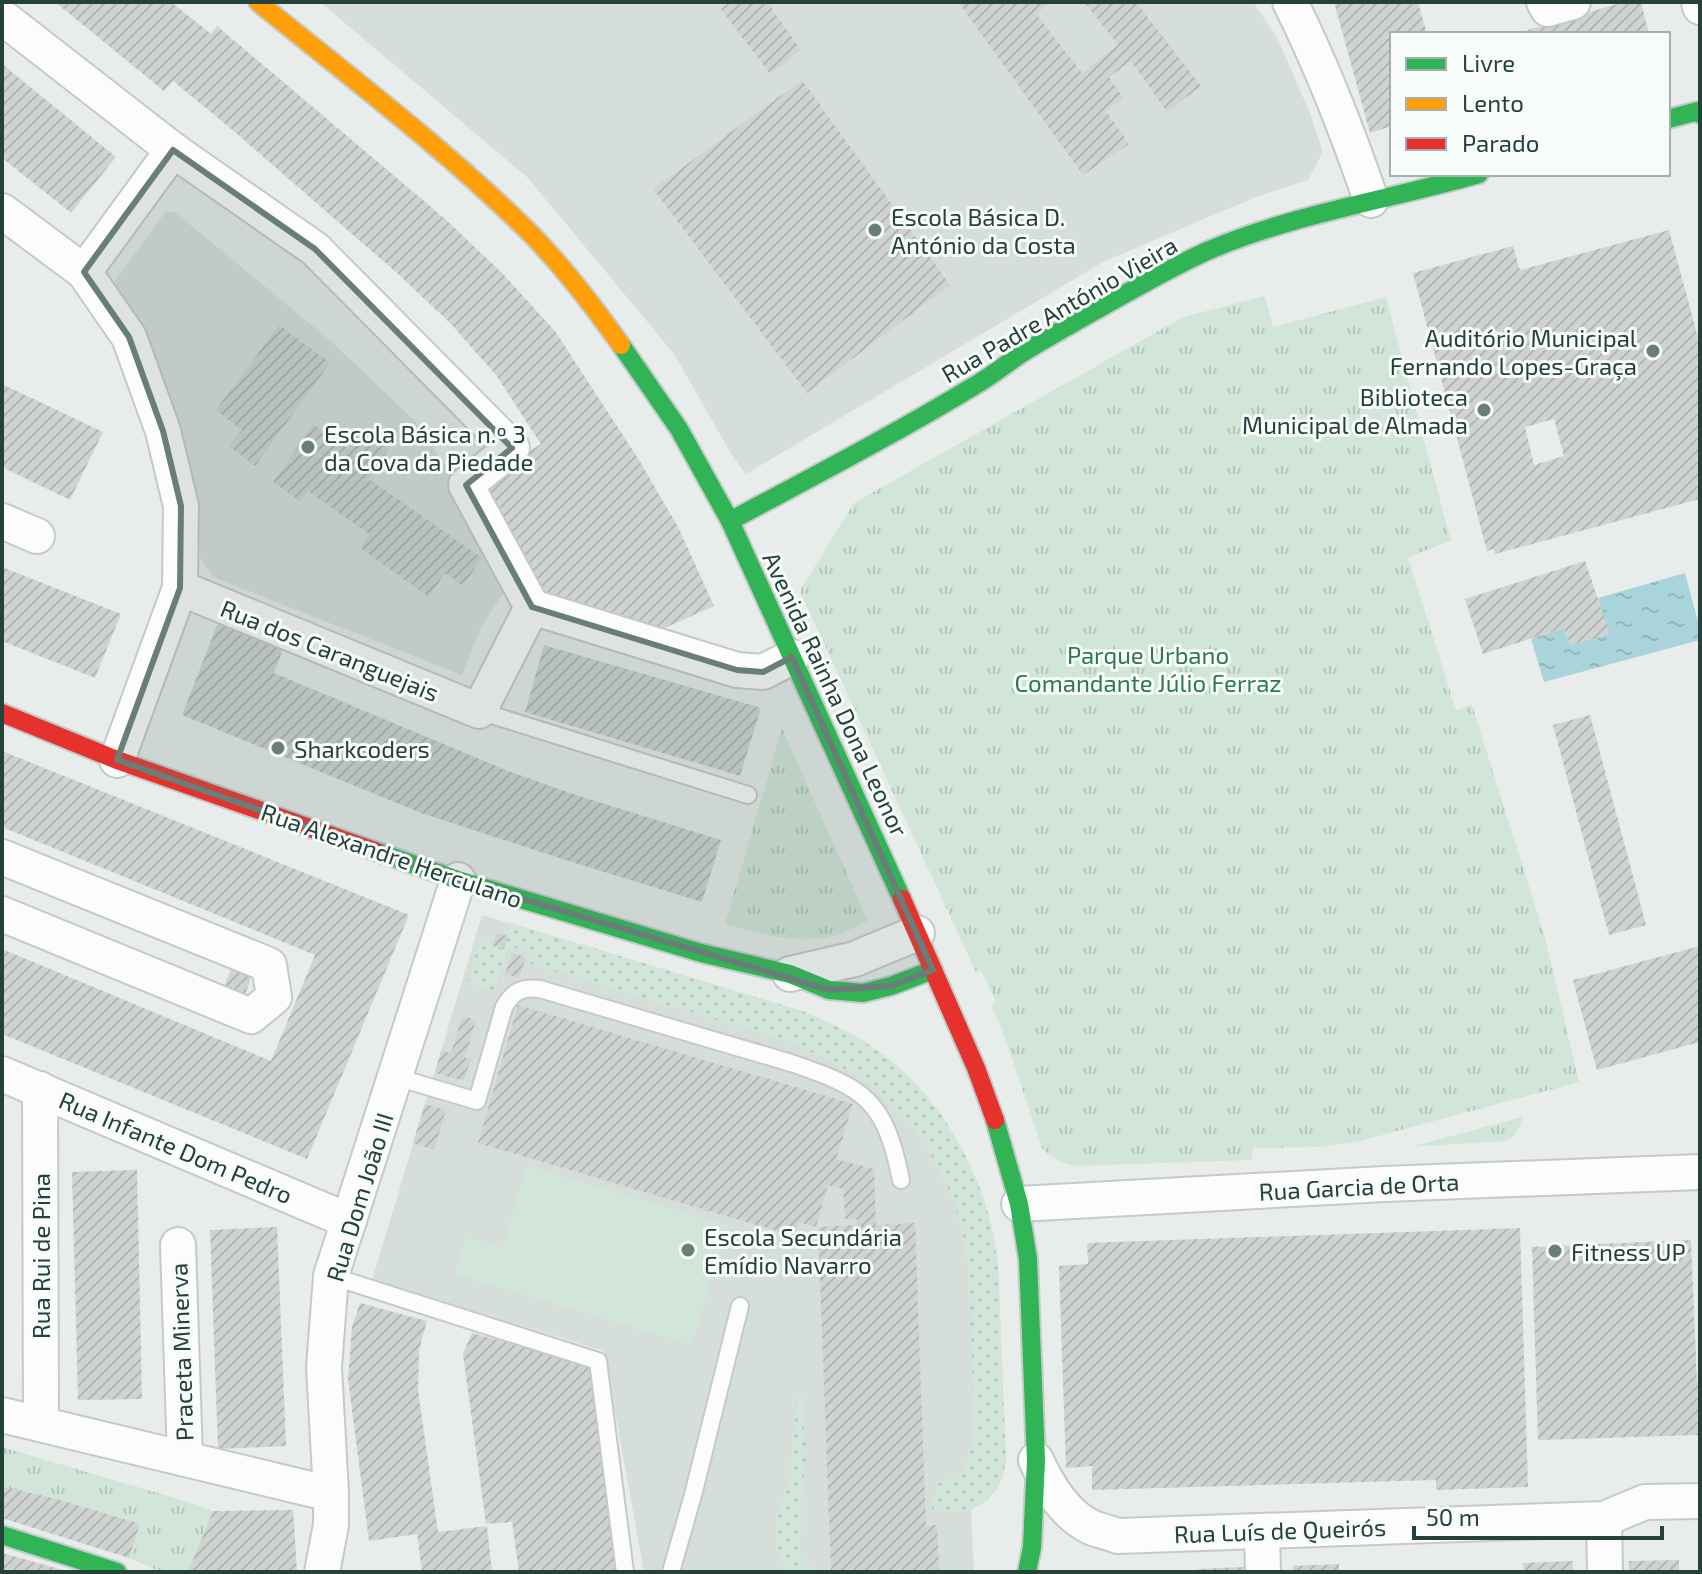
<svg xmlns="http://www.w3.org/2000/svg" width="1702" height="1574" viewBox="0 0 1702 1574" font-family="'Exo 2',sans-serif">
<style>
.built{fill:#d6dedb}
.grass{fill:url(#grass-tufts)}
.garden{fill:url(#garden-dots)}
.pitch{fill:#d1e6d8}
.water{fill:url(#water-ripples)}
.building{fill:url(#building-hatch);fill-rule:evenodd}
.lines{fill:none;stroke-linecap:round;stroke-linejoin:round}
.lane-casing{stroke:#c5cac8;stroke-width:20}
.street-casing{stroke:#c5cac8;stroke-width:38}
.fast-casing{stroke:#c3cbc8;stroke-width:22}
.slow-casing{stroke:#c3cbc8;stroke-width:22}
.jam-casing{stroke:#c3cbc8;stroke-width:22}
.lane{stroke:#fcfcfc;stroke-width:16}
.street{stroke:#fcfcfc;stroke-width:34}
.fast{stroke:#30b455;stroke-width:18}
.slow{stroke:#ff9f0a;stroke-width:18}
.jam{stroke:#e5322d;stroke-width:18}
.marked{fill:#697e78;fill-opacity:0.2;stroke:#697e78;stroke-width:6;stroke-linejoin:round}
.poi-dot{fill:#697e78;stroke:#f7fbf9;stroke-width:3}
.labels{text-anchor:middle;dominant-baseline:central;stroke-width:6;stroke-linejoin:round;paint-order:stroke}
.poi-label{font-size:24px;fill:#24423a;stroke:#f7fbf9;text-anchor:start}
.street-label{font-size:24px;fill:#24423a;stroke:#f7fbf9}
.park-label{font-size:24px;fill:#2d7a4b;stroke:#f7fbf9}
</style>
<defs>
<pattern id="grass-tufts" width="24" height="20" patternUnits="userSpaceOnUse" patternTransform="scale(2)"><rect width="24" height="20" fill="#d1e6d8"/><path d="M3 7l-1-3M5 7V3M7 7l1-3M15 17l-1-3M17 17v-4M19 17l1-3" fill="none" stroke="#b3c6ba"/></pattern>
<pattern id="garden-dots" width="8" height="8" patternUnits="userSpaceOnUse" patternTransform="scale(2)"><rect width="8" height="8" fill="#d1e6d8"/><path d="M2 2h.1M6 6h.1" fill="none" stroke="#b3c6ba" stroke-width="1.8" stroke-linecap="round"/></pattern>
<pattern id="water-ripples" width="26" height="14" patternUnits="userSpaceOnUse" patternTransform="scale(2)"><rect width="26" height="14" fill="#a9d4db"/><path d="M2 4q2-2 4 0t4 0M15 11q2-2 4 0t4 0" fill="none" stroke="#91b7bd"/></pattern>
<pattern id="building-hatch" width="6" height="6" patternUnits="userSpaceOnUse" patternTransform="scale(2)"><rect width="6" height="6" fill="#cfd4d2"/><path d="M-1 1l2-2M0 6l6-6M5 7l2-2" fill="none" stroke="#b2b7b5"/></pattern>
</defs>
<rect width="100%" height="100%" fill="#e8edeb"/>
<g class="built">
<polygon points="320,2 1253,2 1277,37 1310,113 1323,152 1308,180 1256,197 1103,262 746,474 733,457 674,354 528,178"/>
<polygon points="166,211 176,213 332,342 415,421 449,471 508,586 481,627 462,675 213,577 200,557 200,512 176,423 111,286"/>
<polygon points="482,915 805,1012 856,1036 890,1061 932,1103 944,1119 958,1142 980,1188 994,1236 998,1264 1006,1461 1003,1476 997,1489 989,1498 971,1510 974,1572 644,1572 604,1351 372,1280"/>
</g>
<g class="grass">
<path d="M1265,296L1273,327L1386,297L1451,541L1408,557L1456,710L1472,705L1545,937L1579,1082L1356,1142L1317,1147L1253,1148L1252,1160L1075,1166C1061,1163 1051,1158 1042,1148L1003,1032L991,1005L996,1002L981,971L976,972L801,594V589L854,503L1183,317Z"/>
<path d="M782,728L868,921C856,926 844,933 832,936C796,946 760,933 725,924Z"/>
<path d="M1522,1117C1521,1129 1516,1135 1506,1141L1410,1147Z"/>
<polygon points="2,1447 185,1501 213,1511 188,1572 161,1572 129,1558 140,1524 61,1500 2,1486"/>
</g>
<g class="garden">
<path d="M511,923L805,1012C827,1022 850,1032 871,1046C920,1078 958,1131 979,1186C989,1211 994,1237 998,1264L1006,1461C999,1502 972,1519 932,1509L938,1484C961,1478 970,1461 974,1439C975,1404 972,1369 971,1334C969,1300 970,1264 962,1230C950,1179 915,1119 873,1087C845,1066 812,1052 781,1039L528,963L531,953L509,946L500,978L492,991L468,984L479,941L504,949Z"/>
<polygon points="802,1393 802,1417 807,1449 802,1490 800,1549 804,1561 814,1572 787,1572 778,1556 776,1540 776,1525 778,1512 791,1475 792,1442 799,1394"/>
</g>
<polygon class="pitch" points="527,1166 727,1225 692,1345 455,1274 466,1237 503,1247"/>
<polygon class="water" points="1685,573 1700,629 1700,640 1544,682 1531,639 1564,628 1570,645 1609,634 1598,598"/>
<g class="building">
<polygon points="55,2 171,2 211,34 217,26 444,218 502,273 555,331 639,460 678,527 714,606 660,630 544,597 477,483 541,444 496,375 449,322 397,273 229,127 173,81 164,91"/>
<polygon points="730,2 767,2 801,50 770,74 721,9"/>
<polygon points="958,2 1051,2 1036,14 1082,73 1118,45 1084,2 1136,2 1201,86 1167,112 1131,61 1109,77 1123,98 1106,111 1129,144 1083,175"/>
<polygon points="1334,2 1418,2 1427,34 1392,34 1392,126 1370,133"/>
<polygon points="1624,2 1641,2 1649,34 1515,34"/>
<polygon points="2,64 116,157 71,213 2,158"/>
<polygon points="802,80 950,285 807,393 653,189"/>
<path d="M1669,230L1700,345V499L1495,554L1493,549L1487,551L1413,273L1513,246L1520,270ZM1554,419L1564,456L1534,465L1525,427Z"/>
<polygon points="279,325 330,363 255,466 229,446 242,430 216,410"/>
<polygon points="2,384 103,432 70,500 2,467"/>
<polygon points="313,424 348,449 361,430 389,449 369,479 482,558 463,586 445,573 429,597 360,548 369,534 308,491 300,501 273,482"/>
<polygon points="1585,561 1610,634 1570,645 1564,628 1483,654 1465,599"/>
<polygon points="2,567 121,614 95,678 2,641"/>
<polygon points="218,623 283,649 274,673 508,771 579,796 721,840 702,902 559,858 421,813 182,715"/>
<polygon points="544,645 761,708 740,776 525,712"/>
<polygon points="1590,715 1646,925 1609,935 1553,725"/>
<polygon points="2,751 409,915 307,1159 2,1034 2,949 271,1061 315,955 2,827"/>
<polygon points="496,933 508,936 504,949 493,946"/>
<polygon points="1700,946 1700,1042 1597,1070 1573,980"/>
<polygon points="512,953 526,957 519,978 505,974"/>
<polygon points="232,967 252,975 243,1001 222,992"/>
<polygon points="518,1005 853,1104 836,1159 874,1169 876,1225 915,1223 926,1526 937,1525 939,1572 831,1572 818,1227 857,1225 857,1219 845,1219 843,1189 828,1185 816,1227 799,1222 794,1236 478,1143"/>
<polygon points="462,1016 476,1020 465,1058 471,1059 464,1081 435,1073 441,1051 451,1053"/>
<polygon points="425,1104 446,1110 434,1150 413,1143"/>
<polygon points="137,1170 142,1399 78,1400 72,1172"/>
<polygon points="277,1227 286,1446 218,1449 210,1230"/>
<polygon points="1520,1228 1528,1487 1436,1490 1436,1480 1092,1490 1092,1466 1066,1468 1059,1266 1088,1264 1087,1243"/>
<polygon points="1691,1240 1697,1382 1700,1381 1699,1435 1538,1440 1532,1247"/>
<polygon points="360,1303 427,1321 419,1350 418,1390 438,1532 487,1526 492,1572 422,1572 417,1534 369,1541 348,1379 352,1327"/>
<polygon points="472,1333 591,1365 617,1572 519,1572 512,1522 486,1524 463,1354"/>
<polygon points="2,1486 61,1500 140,1524 129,1558 2,1518"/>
<polygon points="293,1510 297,1572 188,1572 213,1511"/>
<polygon points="2,1553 70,1572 2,1572"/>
<polygon points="1679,1560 1679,1572 1629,1572 1629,1561"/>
<polygon points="1573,1561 1573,1572 1524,1572 1523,1563"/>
<polygon points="1339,1564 1339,1572 1293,1572 1293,1566"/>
<polygon points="1244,1567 1244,1572 1197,1572 1197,1569"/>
</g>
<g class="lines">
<defs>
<g id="lane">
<polyline points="479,711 748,795"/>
<path d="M396,1077L477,1101L504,1007C513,991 522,987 540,989L791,1063C865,1088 885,1100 901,1180"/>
<polyline points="331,1276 598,1361 625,1572"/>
<polyline points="671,1572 693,1495 740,1306"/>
</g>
<g id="street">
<path d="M1290,2C1322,66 1348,133 1371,200"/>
<polyline points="1544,2 1548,9 1573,2"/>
<polyline points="1699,2 1700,7"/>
<polyline points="2,17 173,150 315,249 512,448 466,485 532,607"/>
<polyline points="2,211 84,272 129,337 163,431 181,506 180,588 117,760"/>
<polyline points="84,272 173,150"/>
<polyline points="2,521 37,536"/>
<polyline points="180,588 479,711 532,607 737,670 763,672 792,657"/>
<polyline points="2,857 269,965 274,997 251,1016 2,914"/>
<polyline points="790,974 855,959 917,933"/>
<polyline points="2,1074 349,1221"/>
<polyline points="40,1089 41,1424"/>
<polyline points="1019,1204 1384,1184 1700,1172"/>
<polyline points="178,1245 185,1459"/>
<polyline points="2,1415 331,1494"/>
<path d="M1036,1460C1048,1486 1065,1516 1093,1528C1101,1531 1110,1533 1118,1536L1604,1519L1645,1502L1700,1501"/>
<polyline points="1604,1519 1605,1572"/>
<polyline points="1262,1531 1263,1572"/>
<polyline points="322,1572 331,1525 331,1494 324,1367 331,1276 458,880"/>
</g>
<g id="fast">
<polyline points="1668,119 1698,111 1700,114"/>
<polyline points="621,345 679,429 730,521 902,899"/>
<path d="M730,521C812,477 895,434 974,386C992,376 1007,363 1024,352C1047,338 1070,325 1093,312C1130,291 1166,270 1205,252C1292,214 1388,200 1479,174"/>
<polyline points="375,851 458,880 701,953 790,974 829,990 863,993 891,986 933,970"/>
<polyline points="995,1120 1019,1204 1028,1259 1036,1460 1032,1547 1027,1572"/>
<polyline points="2,1535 117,1572"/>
</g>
<path id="slow" d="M258,2C351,78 448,151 533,236C565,269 594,307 621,345"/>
<g id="jam">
<polyline points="2,713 117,760 375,851"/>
<polyline points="902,899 976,1068 995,1120"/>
</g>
</defs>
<use href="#lane" class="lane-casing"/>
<use href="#street" class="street-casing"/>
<use href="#fast" class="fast-casing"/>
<use href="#slow" class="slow-casing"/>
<use href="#jam" class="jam-casing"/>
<use href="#lane" class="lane"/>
<use href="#street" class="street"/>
<use href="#fast" class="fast"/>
<use href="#slow" class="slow"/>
<use href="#jam" class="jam"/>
</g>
<path class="marked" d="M173,150L315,249L512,448L466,485L532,607L737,670L763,672L792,657L933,970L891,986L829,990L458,880L117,760L180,588L181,506L163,431L129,337L84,272Z"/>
<g class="poi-dot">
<circle cx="875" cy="230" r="8"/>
<circle cx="1653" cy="351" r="8"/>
<circle cx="1484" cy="410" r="8"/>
<circle cx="308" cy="447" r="8"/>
<circle cx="278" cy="748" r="8"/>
<circle cx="688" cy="1250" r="8"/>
<circle cx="1555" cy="1251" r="8"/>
</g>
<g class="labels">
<g class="poi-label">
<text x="891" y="216">Escola Básica D.<tspan x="891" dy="28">António da Costa</tspan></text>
<text x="1637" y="337" text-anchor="end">Auditório Municipal<tspan x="1637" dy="28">Fernando Lopes-Graça</tspan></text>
<text x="1468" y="396" text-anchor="end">Biblioteca<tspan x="1468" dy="28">Municipal de Almada</tspan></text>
<text x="324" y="433">Escola Básica n.º 3<tspan x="324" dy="28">da Cova da Piedade</tspan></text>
<text x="294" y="748">Sharkcoders</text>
<text x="704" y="1236">Escola Secundária<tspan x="704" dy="28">Emídio Navarro</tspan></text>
<text x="1571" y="1251">Fitness UP</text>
</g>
<g class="street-label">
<text transform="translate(1059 309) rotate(-30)">Rua Padre António Vieira</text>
<text transform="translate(330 650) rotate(22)">Rua dos Caranguejais</text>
<text transform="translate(836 694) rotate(65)">Avenida Rainha Dona Leonor</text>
<text transform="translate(392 855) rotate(19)">Rua Alexandre Herculano</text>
<text transform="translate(176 1147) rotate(23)">Rua Infante Dom Pedro</text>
<text transform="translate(1359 1186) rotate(-3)">Rua Garcia de Orta</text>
<text transform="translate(359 1197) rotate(-73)">Rua Dom João III</text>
<text transform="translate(40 1256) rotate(-90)">Rua Rui de Pina</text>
<text transform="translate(181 1352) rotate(-92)">Praceta Minerva</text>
<text transform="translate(1280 1530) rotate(-2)">Rua Luís de Queirós</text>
</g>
<g class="park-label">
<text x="1148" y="654">Parque Urbano<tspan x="1148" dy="28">Comandante Júlio Ferraz</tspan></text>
</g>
</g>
<rect width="1702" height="1574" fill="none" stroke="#24423a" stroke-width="8"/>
<rect x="1390" y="32" width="280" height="144" fill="#f7fbf9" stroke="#a3b1ad" stroke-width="2"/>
<rect x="1406" y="58" width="40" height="12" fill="#30b455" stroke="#a3b1ad" stroke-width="2"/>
<text x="1462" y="72" font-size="24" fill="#24423a">Livre</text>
<rect x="1406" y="98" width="40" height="12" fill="#ff9f0a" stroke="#a3b1ad" stroke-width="2"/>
<text x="1462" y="112" font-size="24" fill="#24423a">Lento</text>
<rect x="1406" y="138" width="40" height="12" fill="#e5322d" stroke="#a3b1ad" stroke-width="2"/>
<text x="1462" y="152" font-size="24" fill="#24423a">Parado</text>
<path d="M1414 1526v12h248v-12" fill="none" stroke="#24423a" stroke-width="4"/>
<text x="1426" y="1526" font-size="24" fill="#24423a" stroke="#f7fbf9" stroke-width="6" paint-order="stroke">50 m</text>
</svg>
